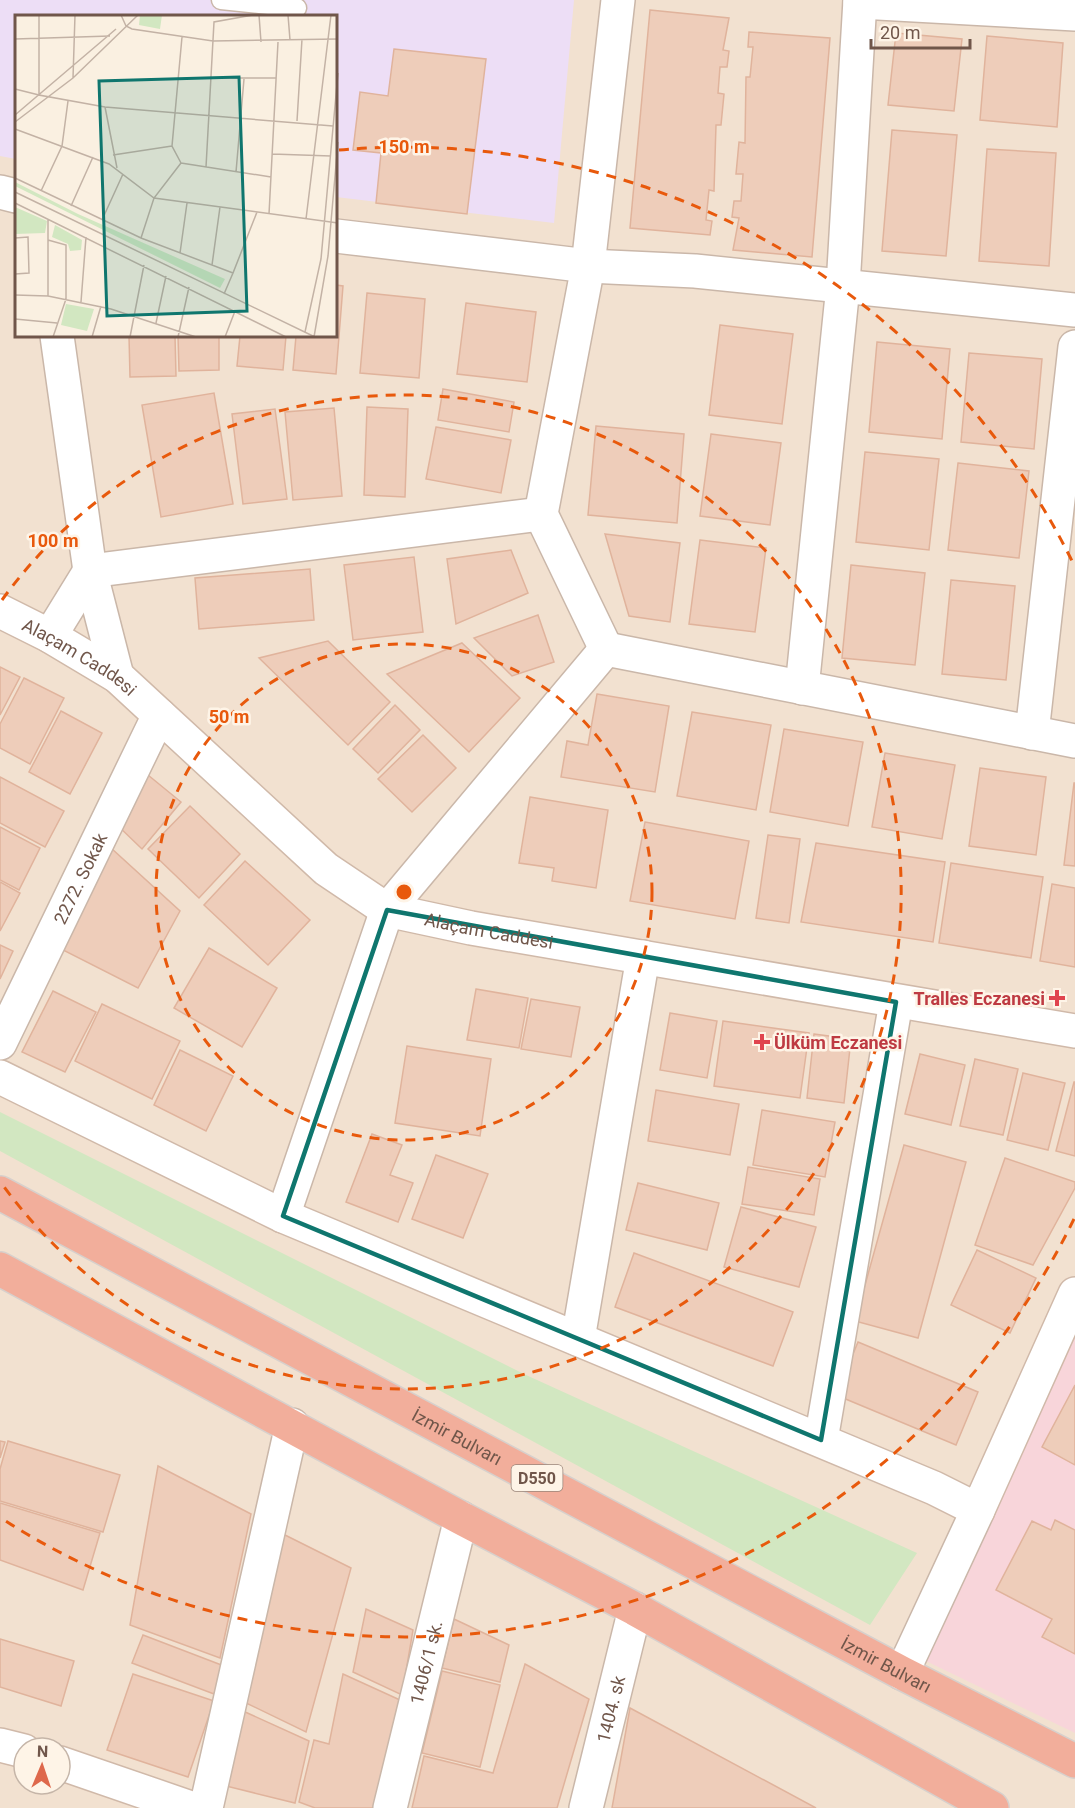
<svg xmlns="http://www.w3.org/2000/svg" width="1075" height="1808" viewBox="0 0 1075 1808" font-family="Roboto,sans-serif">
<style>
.residential{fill:#f2e1d0;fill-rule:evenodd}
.education{fill:#eddef6}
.medical{fill:#f8d5da}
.green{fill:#d2e7c1}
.building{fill:#eecdba;stroke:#e0b39c;stroke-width:1.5}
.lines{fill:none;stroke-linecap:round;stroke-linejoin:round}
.lane-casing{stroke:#cab7a9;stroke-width:21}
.street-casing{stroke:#cab7a9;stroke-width:36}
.secondary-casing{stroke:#d0b9a9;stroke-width:36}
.highway-casing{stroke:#d7d0cc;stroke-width:36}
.lane{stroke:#fff;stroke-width:18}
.street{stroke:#fff;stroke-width:33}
.secondary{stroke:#fff;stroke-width:33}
.highway{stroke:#f2ae9b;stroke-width:33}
.marked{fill:none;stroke:#0f766e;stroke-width:4.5;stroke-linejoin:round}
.ring{fill:none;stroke:#e8590c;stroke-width:3;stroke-dasharray:10 8}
.health-dot{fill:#e0444e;stroke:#fef4e7;stroke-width:2}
.labels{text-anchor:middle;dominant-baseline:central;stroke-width:5;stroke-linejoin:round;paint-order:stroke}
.shield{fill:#fef4e7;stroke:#9b8579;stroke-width:1.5}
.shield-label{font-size:16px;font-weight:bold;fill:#70564a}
.street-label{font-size:18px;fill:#70564a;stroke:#fef4e7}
.health-label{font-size:18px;font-weight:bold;fill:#be3a42;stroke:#fef4e7;text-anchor:end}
.inset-road{fill:none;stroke:#c3b2a5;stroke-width:1.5}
.view{fill:#0f766e;fill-opacity:0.15;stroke:#0f766e;stroke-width:3}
.inset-edge{fill:none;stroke:#70564a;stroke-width:3}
.centre{fill:#e8590c;stroke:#fef4e7;stroke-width:3}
.ring-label{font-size:18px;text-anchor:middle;font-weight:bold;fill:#e8590c;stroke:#fef4e7;stroke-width:5;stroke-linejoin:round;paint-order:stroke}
</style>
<rect width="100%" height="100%" fill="#faf0e1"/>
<path class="residential" d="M0,0H1075V1808H0ZM16,16H336V336H16ZM24,1748H60V1784H24Z"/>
<polygon class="education" points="0,0 574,0 554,223 336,197 336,16 16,16 16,159 0,156"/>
<polygon class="medical" points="1075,1316 1075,1733 926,1661"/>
<polygon class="green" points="0,1112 526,1375 917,1553 870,1625 0,1151"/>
<g class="building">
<polygon points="650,10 729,18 723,50 729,51 727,67 720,67 718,93 724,94 721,125 716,125 714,191 709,190 706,220 712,221 710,235 630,228"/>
<polygon points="749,32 830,38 812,257 733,250 739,218 732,217 734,201 741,201 743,174 736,174 739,142 745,143 746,77 750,77 753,47 748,47"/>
<polygon points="896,33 962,39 954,111 888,105"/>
<polygon points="987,36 1063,43 1057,127 980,120"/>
<polygon points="394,49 486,59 467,214 376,203 381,153 353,150 360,92 388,96"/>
<polygon points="892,130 957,135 946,256 882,251"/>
<polygon points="987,149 1056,153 1049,266 979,261"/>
<polygon points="336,285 343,286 336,374 293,370 296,336 336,336"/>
<polygon points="367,293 425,299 419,378 360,373"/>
<polygon points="466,303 536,312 527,382 457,374"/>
<polygon points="720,325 793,334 782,424 709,415"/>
<polygon points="129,336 175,336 176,376 130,377"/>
<polygon points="178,336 219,336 219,370 179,371"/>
<polygon points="240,336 286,336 283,370 237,366"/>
<polygon points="877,342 950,349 942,439 869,432"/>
<polygon points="969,353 1042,359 1034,449 961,442"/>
<polygon points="443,389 514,402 509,432 438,420"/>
<polygon points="214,393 233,504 161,517 142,405"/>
<polygon points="367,407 408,409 405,497 364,495"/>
<polygon points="334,408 342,496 293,500 285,412"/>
<polygon points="275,409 287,499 243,504 232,414"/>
<polygon points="596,426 684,434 677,523 588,515"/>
<polygon points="436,427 511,440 501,493 426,479"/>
<polygon points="711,434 781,443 770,525 700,516"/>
<polygon points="865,452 939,459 929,550 856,542"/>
<polygon points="958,463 1029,471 1019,558 948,550"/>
<polygon points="605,534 680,543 670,622 629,616"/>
<polygon points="700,540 766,548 755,632 689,624"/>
<polygon points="511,550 528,593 456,624 447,559"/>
<polygon points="414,557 423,632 353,640 344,565"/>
<polygon points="851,565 925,573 915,665 842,658"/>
<polygon points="310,569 314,620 199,629 195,578"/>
<polygon points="951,580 1015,586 1006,680 942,674"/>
<polygon points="538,615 554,662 512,676 474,638"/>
<polygon points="328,641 390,702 348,745 259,658"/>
<polygon points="462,643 520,698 469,752 387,674"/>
<polygon points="0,667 20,677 0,715"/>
<polygon points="24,678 64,698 30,764 0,748 0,724"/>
<polygon points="597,694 669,706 655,792 561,777 567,741 588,745"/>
<polygon points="395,705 420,730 378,773 353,749"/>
<polygon points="61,711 102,733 70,794 29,772"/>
<polygon points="692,712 771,725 756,810 677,796"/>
<polygon points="784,729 863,742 848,826 770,812"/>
<polygon points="423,735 456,768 412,812 378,779"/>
<polygon points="885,753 955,765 942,839 872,827"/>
<polygon points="980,768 1046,777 1036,855 969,846"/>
<polygon points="148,775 181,802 142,849 116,824"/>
<polygon points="0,777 64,811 45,847 0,823"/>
<polygon points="1074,783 1075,783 1075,866 1064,865"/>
<polygon points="530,797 608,810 596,888 552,881 554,868 519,863"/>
<polygon points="190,806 240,854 199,898 148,849"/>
<polygon points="645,822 749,841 735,919 630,901"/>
<polygon points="0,827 40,848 19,890 0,880"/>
<polygon points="768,835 800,839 789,923 756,918"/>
<polygon points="816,843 945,862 933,942 801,922"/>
<polygon points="111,848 180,911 138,988 61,949"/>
<polygon points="245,861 310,920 268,965 204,905"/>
<polygon points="951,863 1043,877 1031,958 939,943"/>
<polygon points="0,882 20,893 0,931"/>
<polygon points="1052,884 1075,888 1075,967 1040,961"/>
<polygon points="0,945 13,951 0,979"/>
<polygon points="209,948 277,988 242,1047 174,1008"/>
<polygon points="476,989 528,998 519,1048 467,1040"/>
<polygon points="53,991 96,1012 65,1072 22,1052"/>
<polygon points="531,999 580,1007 571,1057 521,1049"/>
<polygon points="102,1004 180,1041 152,1099 75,1061"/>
<polygon points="670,1013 717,1021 707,1078 660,1070"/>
<polygon points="723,1021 809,1033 800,1098 714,1086"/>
<polygon points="814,1034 851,1039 844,1103 807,1098"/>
<polygon points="407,1046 491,1059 480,1136 395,1123"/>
<polygon points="180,1050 233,1076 206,1131 154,1105"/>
<polygon points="920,1054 965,1065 951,1125 905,1114"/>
<polygon points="975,1059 1018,1069 1003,1135 960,1126"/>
<polygon points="1023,1073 1065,1083 1048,1150 1007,1140"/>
<polygon points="1074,1082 1075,1082 1075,1156 1056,1151"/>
<polygon points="656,1090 739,1104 730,1155 648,1141"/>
<polygon points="762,1110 835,1122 825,1177 753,1165"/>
<polygon points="372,1134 402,1145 390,1175 413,1183 398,1222 346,1202"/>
<polygon points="904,1145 966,1162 918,1338 855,1321"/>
<polygon points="436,1155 488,1174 463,1238 412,1219"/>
<polygon points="1005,1158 1075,1182 1075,1188 1033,1265 975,1245"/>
<polygon points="748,1167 820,1179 814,1215 742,1204"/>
<polygon points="638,1183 719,1203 707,1250 626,1230"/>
<polygon points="741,1207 816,1227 799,1287 724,1267"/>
<polygon points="977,1250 1036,1278 1010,1333 951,1305"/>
<polygon points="634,1253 793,1312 773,1366 615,1307"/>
<polygon points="858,1342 978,1392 956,1445 836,1395"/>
<polygon points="1075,1385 1075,1465 1042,1447"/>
<polygon points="0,1441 5,1442 0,1458"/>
<polygon points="8,1441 120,1475 103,1532 0,1501 0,1469"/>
<polygon points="158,1466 251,1514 220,1658 130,1625"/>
<polygon points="0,1503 100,1533 83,1590 0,1560"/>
<polygon points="1055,1520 1075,1530 1075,1654 1042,1637 1052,1619 996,1590 1032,1521 1051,1530"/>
<polygon points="279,1532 351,1568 306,1732 240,1700"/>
<polygon points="366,1609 413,1630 402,1695 353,1672"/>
<polygon points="454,1619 509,1645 500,1682 442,1668"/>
<polygon points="143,1635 224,1666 214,1694 132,1663"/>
<polygon points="0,1639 74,1661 61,1706 0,1687"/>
<polygon points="525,1664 589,1699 557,1808 412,1808 424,1756 493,1773"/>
<polygon points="442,1671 500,1685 480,1767 422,1753"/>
<polygon points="133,1674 214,1701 188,1777 107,1750"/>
<polygon points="343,1674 400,1700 379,1808 315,1808 299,1802 314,1740 329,1744"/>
<polygon points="630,1708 816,1808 612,1808"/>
<polygon points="243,1711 309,1741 295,1803 226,1786"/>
</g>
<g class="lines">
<defs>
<polyline id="lane" points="221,0 297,8"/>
<g id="street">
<polyline points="860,2 1075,14"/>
<polyline points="0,192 16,196"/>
<polyline points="336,236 588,266 695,271 1075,310"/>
<polyline points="57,336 90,571 117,676"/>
<polyline points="90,571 541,514"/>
<polyline points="50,636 90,571"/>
<polyline points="606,649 541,514 588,266 618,0"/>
<polyline points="606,649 1075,741"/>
<polyline points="802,688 843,286 860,0"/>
<polyline points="1032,733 1075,347"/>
<path id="s1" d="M0,1043L159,715"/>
<polyline points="283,1216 387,910 606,649"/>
<polyline points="578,1339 643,957"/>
<polyline points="821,1440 896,1002"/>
<polyline points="902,1673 978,1510"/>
<polyline points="206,1808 292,1425"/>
<path id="s2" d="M390,1808L461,1518"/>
<path id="s3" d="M586,1808L635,1609"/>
</g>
<g id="secondary">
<path id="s4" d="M0,611L50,636L117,676L326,869L387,910L471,928L1075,1031"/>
<polyline points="0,1077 283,1216 934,1488 978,1510 1075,1294"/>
<polyline points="0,1745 24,1751"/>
<polyline points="60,1763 191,1808"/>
</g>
<g id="highway">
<path id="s5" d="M0,1193L902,1673L1075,1761"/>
<polyline points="0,1269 461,1518 635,1609 992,1808"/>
</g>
</defs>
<use href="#lane" class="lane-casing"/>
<use href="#street" class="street-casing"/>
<use href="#secondary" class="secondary-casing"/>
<use href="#highway" class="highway-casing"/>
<use href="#lane" class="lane"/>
<use href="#street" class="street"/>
<use href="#secondary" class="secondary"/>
<use href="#highway" class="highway"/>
</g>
<path class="marked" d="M387,910L896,1002L821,1440L283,1216Z"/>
<g class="ring">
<circle cx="404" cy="892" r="248"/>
<path d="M2 600A497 497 0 1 1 2 1184"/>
<path d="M1074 1219A745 745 0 0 1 4 1520M339 150A745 745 0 0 1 1074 565"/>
</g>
<g class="health-dot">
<path d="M1054 989h6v6h6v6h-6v6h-6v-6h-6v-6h6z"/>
<path d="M759 1033h6v6h6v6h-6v6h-6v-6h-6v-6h6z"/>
</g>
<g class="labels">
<rect class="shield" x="511.5" y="1465" width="51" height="26" rx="4.5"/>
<g class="shield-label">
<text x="537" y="1478">D550</text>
</g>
<g class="street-label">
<text stroke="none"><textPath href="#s4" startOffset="92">Alaçam Caddesi</textPath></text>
<text stroke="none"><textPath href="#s1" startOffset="183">2272. Sokak</textPath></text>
<text stroke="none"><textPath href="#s4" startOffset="596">Alaçam Caddesi</textPath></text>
<text stroke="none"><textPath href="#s5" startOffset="518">İzmir Bulvarı</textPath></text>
<text stroke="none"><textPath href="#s2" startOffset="150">1406/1 sk.</textPath></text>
<text stroke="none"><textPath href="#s5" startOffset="1004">İzmir Bulvarı</textPath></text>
<text stroke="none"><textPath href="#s3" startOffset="102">1404. sk</textPath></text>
</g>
<g class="health-label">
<text x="1045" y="998">Tralles Eczanesi</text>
<text x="774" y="1042" text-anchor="start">Ülküm Eczanesi</text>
</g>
</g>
<g transform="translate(15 15)">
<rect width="322" height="322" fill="#faf0e1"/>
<path d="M125,0H147L145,14L124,10ZM0,167L63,199L210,264L205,273L0,171ZM0,192L32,206L30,218L0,219ZM40,210L67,225L66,235L55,236L53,229L37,222ZM51,289L79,294L72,316L46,310Z" fill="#d2e7c1"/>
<path class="inset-road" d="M24,0V80L90,92L318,111M106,0L111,11L117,14L198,26L323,24M244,0L246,27M273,0L275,25M0,24L95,21M58,63L60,0M196,63H261M0,74L24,80M90,92L102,153M0,100L101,14M282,106L287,24M0,107L58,63L123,0M0,114L94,149L139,183L323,208M257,139L316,141M98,140L157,131M166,148L157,131L167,22M166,148L256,162M191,152L199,7L238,0M221,157L229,64M0,163L126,223L218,258L242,197M26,176L47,131L53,86M0,177L300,322M0,188L271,322M56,191L78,142M254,199L263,27M291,204L316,0M87,205L108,159M0,223L13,222L14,258L0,259M126,223L139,183L166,148M33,225L51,230V284L38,322M165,238L172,188M197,250L205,192M209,279L218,258M0,280L33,281L96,294L181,322M33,281V205M66,287L71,222M0,304L42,308M141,308L151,261M290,317L306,244L323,58M77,322L86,291M115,322L129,250M163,322L174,272M210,322L220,296M299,322L313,241L323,127"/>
<path class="view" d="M224,62L232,296L92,301L84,66Z"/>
<rect width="322" height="322" class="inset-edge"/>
</g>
<circle cx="404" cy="892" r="9" class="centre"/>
<g class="ring-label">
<text x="404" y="153">150 m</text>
<text x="53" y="547">100 m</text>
<text x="229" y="723">50 m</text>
</g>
<g transform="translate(42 1766) rotate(2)"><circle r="28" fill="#fef4e7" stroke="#c5b5a8" stroke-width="1.5"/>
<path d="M0-4.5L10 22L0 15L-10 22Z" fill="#de684c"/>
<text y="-9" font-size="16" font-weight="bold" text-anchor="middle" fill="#70564a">N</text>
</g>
<path d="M871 39v9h99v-9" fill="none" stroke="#70564a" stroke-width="3"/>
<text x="880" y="39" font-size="18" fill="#70564a" stroke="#fef4e7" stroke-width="4.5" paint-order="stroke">20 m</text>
</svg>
